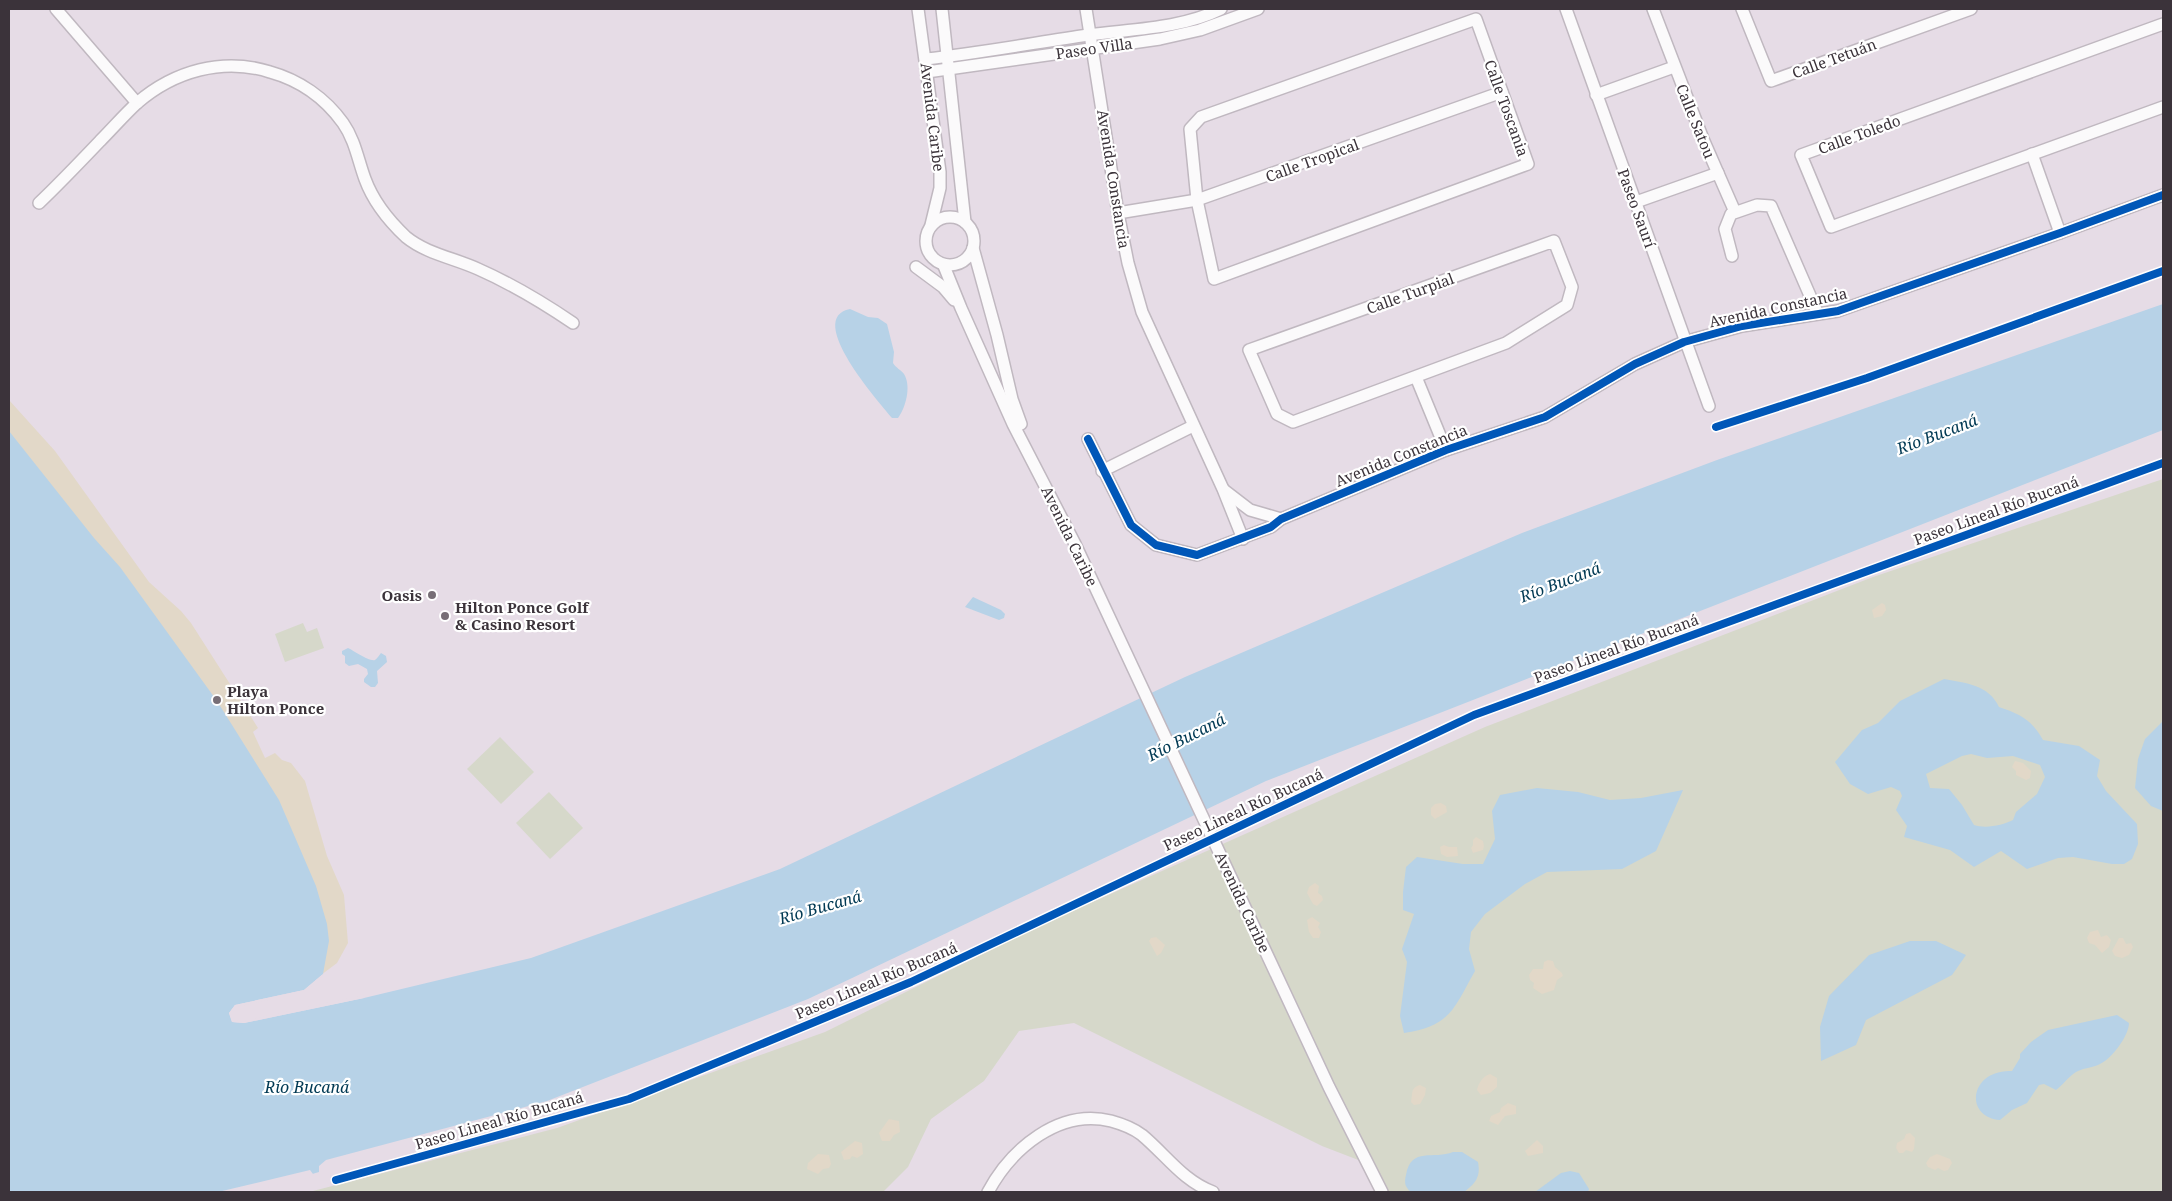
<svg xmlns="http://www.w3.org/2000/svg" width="2172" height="1201" viewBox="0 0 2172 1201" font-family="'Noto Serif',serif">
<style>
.green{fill:#d6d8ca}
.sand{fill:#e2d8c8}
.water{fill:#b7d2e7;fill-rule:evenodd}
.pier{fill:#e6dce6}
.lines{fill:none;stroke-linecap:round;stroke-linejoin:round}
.minor-casing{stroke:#c0b8c0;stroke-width:14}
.minor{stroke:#fbfafb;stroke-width:11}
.cycleway-casing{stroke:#fff;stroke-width:11}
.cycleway{stroke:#0057b8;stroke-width:8}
.poi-dot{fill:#776e76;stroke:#fff;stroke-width:2}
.labels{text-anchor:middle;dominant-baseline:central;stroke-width:4.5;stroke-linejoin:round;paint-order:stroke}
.street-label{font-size:15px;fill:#3b333a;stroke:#fff}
.poi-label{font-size:15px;font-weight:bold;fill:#3b333a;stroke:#fff;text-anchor:start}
.water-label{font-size:16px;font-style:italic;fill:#003953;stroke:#fff}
</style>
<rect width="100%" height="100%" fill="#e6dce6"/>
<g class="green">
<polygon points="2163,479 2163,1192 1387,1192 1374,1166 1322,1146 1074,1023 1019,1031 984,1081 931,1119 908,1167 883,1192 309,1192 557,1128 825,1032 1043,924 1485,727 1873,577"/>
<polygon points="303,623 307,632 317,628 324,648 285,662 275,634"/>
<polygon points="500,737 534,772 501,804 467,769"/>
<polygon points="549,792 583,828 550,859 516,823"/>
</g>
<g class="sand">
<polygon points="9,400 55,451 149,582 181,611 191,623 258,728 253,732 265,758 275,753 282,760 291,763 305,781 327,856 344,895 348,943 337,963 317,978 9,461"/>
<polygon points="1882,603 1885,605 1886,610 1882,616 1874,618 1872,610"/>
<polygon points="2015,761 2023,763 2031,771 2030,778 2026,780 2016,775 2016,771 2012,767"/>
<polygon points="1441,803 1446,806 1447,812 1435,819 1431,815 1431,808 1435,804"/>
<polygon points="1476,837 1483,841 1484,846 1483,850 1473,853 1471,848 1473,845 1473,840"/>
<polygon points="1444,845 1449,847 1457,847 1458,856 1447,857 1441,854 1440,847"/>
<polygon points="1315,883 1319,886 1318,893 1322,896 1323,900 1317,906 1313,904 1307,893 1309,887"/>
<polygon points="1312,917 1320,923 1318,927 1321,932 1319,938 1313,938 1309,932 1307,920"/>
<polygon points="2098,930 2101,937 2107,935 2111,940 2109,947 2102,953 2095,945 2089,943 2087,938 2090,932"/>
<polygon points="1156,937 1165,945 1161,953 1157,956 1149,941 1151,938"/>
<polygon points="2119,938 2123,938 2126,944 2131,943 2133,947 2129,955 2122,958 2115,956 2112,951"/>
<polygon points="1548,960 1553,961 1555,967 1562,973 1563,976 1557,980 1554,990 1542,994 1533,988 1534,983 1530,980 1529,975 1533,969 1543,969 1544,962"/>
<path d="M1490,1074L1497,1078V1087L1490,1093L1481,1095L1477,1090C1478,1084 1483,1076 1490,1074Z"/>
<path d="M1420,1085L1426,1088L1425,1095L1420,1104L1414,1105L1411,1102C1413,1094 1410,1088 1420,1085Z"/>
<polygon points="1508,1103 1516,1106 1516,1114 1505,1116 1498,1125 1489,1121 1491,1116 1500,1112 1501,1108"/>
<polygon points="889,1119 899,1121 900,1132 894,1135 890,1141 882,1141 879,1133"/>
<polygon points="1910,1133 1915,1138 1914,1149 1912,1152 1906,1150 1903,1153 1899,1153 1896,1148 1897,1143 1904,1139 1906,1134"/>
<polygon points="1537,1140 1543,1146 1543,1153 1528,1156 1525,1151"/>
<polygon points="855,1141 862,1143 863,1154 857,1158 852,1156 850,1159 844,1160 841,1152"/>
<polygon points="818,1154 829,1155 831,1164 829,1168 823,1169 818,1174 807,1169 808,1163"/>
<polygon points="1937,1154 1950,1159 1952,1163 1948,1170 1944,1171 1938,1168 1935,1170 1928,1167 1926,1163 1930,1157"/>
</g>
<g class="water">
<polygon points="2163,304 2163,430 1266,781 808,999 547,1101 326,1160 319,1166 319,1172 309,1175 237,1192 9,1192 9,431 94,538 120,567 217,701 279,800 316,886 327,924 329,941 323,974 304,990 235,1005 229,1013 232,1022 244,1023 364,998 531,958 780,869 1185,677 1522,533 1717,460"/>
<path d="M850,309L868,317L878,318L887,324L894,352L893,363C896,368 901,370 904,374C912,387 905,409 898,418H892C879,402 804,318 850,309Z"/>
<polygon points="973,597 1001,610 1005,614 1004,618 999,620 965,607"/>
<path d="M348,648C353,650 369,662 375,660C378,658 379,655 381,653L386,656L387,662L377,671L378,683L375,687H371L364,682V679L368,674L367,669L358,664L349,666L345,663V656L342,654V651Z"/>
<path d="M1944,679C1966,683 1989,685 1999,707C2020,714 2032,720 2043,740L2079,746L2100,760L2097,776L2106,791L2137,824L2138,844L2132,859L2124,864H2112L2073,857L2058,858L2027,869L2001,851L1974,867L1950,850L1904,837L1907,826L1896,810L1902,796L1900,791L1891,787L1868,794L1850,784L1835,762L1862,730L1878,723L1900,701ZM1971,754L1987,758L2013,756L2040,765L2045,777L2037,794L2016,812L2013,820C2003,825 1986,829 1974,825L1962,805L1949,789L1930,788L1926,774L1962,756Z"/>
<polygon points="2163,721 2163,811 2151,806 2135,788 2138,759 2145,739"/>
<path d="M1537,788L1578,792L1610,800L1641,798L1683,790L1656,851L1622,869L1547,872L1525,884L1485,914L1471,932L1469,949L1475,971C1454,1008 1451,1026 1404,1033L1400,1016L1407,962L1402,949L1414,914L1403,910V892L1406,867L1417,857L1463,864H1483L1495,839L1492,811L1500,795Z"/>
<polygon points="1910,941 1936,941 1966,955 1952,975 1866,1020 1856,1045 1821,1061 1820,1027 1829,996 1869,955"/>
<path d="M2117,1015L2129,1023C2129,1036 2111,1060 2098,1065C2091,1068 2083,1068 2076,1072C2068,1077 2063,1085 2056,1090L2044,1084L2039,1085L2027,1103L2012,1110L2000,1120C1963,1117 1970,1069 2012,1071L2020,1058V1054L2031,1042L2048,1030Z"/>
<path d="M1453,1152H1462L1478,1162C1481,1177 1475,1184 1464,1192H1411C1405,1187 1404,1183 1406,1175C1411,1146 1434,1160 1453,1152Z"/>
<polygon points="1570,1171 1579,1173 1589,1189 1588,1192 1535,1192 1561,1173"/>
</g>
<g class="pier">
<polygon points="323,974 320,979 305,992 236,1007 232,1014 234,1020 243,1021 363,995 364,998 244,1023 232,1022 229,1013 235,1005 304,990"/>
<polygon points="310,1170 313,1174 310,1177 248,1192 218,1192"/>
</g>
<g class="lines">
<defs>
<g id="minor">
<polyline points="56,9 137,103"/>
<polyline points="918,9 940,172 940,188 931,225"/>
<polyline points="942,9 965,222"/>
<polyline points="1086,9 1118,213 1128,263 1142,312 1223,489 1243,539"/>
<polyline points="1566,9 1709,406"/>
<polyline points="1653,9 1703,139 1735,212"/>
<polyline points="1742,9 1771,81 1971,9"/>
<polygon points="1476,19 1528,164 1214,279 1197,200 1190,129 1201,117"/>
<polyline points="2163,24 1801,155 1831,227 2163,107"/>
<path d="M926,59C980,53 1034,43 1088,35C1132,29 1180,29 1221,9"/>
<polyline points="927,72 1160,39 1200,30 1258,9"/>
<polyline points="1596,95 1674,67"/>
<polyline points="2032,154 2060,233"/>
<polyline points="1636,202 1718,173"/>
<path d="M39,203C60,183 80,162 100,141C112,129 124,115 137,103C174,71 223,57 270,72C299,80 325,98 343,123C355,140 358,160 365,179C373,201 389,221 406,237C427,254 454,258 478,269C512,284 542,302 573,323"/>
<polyline points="1118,213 1197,200 1502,92"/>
<circle cx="950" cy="241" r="24"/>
<polygon points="1554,241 1572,287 1567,305 1506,343 1293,422 1277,414 1249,350"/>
<polyline points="973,248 997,335 1012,399 1021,424"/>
<polyline points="1732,256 1725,229 1731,214 1757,205 1771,206 1818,314"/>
<polyline points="944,266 961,308 1013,424 1075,544 1329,1087 1382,1192"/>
<polyline points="916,267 943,287 954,300"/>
<polyline points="1416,377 1446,450"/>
<polyline points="1088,439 1131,525 1156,545 1197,555 1271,527 1281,519 1446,450 1545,417 1635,364 1684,342 1742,326 1838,311 2060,233 2163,195"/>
<polyline points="1102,471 1193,426"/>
<polyline points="1224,490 1250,510 1281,519"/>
<path d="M988,1192C1011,1149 1059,1108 1111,1121C1122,1124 1133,1128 1142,1135C1166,1155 1183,1181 1213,1192"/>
</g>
</defs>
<use href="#minor" class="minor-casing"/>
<use href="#minor" class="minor"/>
<defs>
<g id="cycleway">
<polyline points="1716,427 1867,378 2163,271"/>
<polyline points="1088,439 1131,525 1156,545 1197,555 1271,527 1281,519 1446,450 1545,417 1635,364 1684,342 1742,326 1838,311 2060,233 2163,195"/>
<polyline points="336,1180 629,1099 911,982 1474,715 2163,463"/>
</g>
</defs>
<use href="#cycleway" class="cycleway-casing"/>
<use href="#cycleway" class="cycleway"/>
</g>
<g class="poi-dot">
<circle cx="432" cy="595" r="5"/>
<circle cx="445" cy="616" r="5"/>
<circle cx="217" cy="700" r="5"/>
</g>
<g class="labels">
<g class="street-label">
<text transform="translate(1094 48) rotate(-8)">Paseo Villa</text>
<text transform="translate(1834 58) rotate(-20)">Calle Tetuán</text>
<text transform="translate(1507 108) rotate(70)">Calle Toscania</text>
<text transform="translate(933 117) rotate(83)">Avenida Caribe</text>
<text transform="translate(1696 121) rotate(68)">Calle Satou</text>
<text transform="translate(1859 134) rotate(-20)">Calle Toledo</text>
<text transform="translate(1312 160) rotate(-20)">Calle Tropical</text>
<text transform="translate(1114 179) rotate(81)">Avenida Constancia</text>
<text transform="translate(1637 208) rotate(70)">Paseo Saurí</text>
<text transform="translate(1410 293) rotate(-20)">Calle Turpial</text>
<text transform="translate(1778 307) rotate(-12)">Avenida Constancia</text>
<text transform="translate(1401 455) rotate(-22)">Avenida Constancia</text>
<text transform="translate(1996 510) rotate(-20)">Paseo Lineal Río Bucaná</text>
<text transform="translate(1070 536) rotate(64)">Avenida Caribe</text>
<text transform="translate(1616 648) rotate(-20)">Paseo Lineal Río Bucaná</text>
<text transform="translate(1243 809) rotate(-25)">Paseo Lineal Río Bucaná</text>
<text transform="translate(1243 902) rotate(65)">Avenida Caribe</text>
<text transform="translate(876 980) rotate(-23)">Paseo Lineal Río Bucaná</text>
<text transform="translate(499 1120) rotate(-16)">Paseo Lineal Río Bucaná</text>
</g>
<g class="poi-label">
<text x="422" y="595" text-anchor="end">Oasis</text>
<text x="455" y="607">Hilton Ponce Golf<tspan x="455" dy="17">&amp; Casino Resort</tspan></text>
<text x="227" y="691">Playa<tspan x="227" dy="17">Hilton Ponce</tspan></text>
</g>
<g class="water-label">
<text transform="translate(1937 434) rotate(-21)">Río Bucaná</text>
<text transform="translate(1560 582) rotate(-21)">Río Bucaná</text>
<text transform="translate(1186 737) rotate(-27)">Río Bucaná</text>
<text transform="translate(820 907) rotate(-16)">Río Bucaná</text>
<text x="307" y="1087">Río Bucaná</text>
</g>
</g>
<rect width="2172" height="1201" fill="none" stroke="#3b333a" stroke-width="20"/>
</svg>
